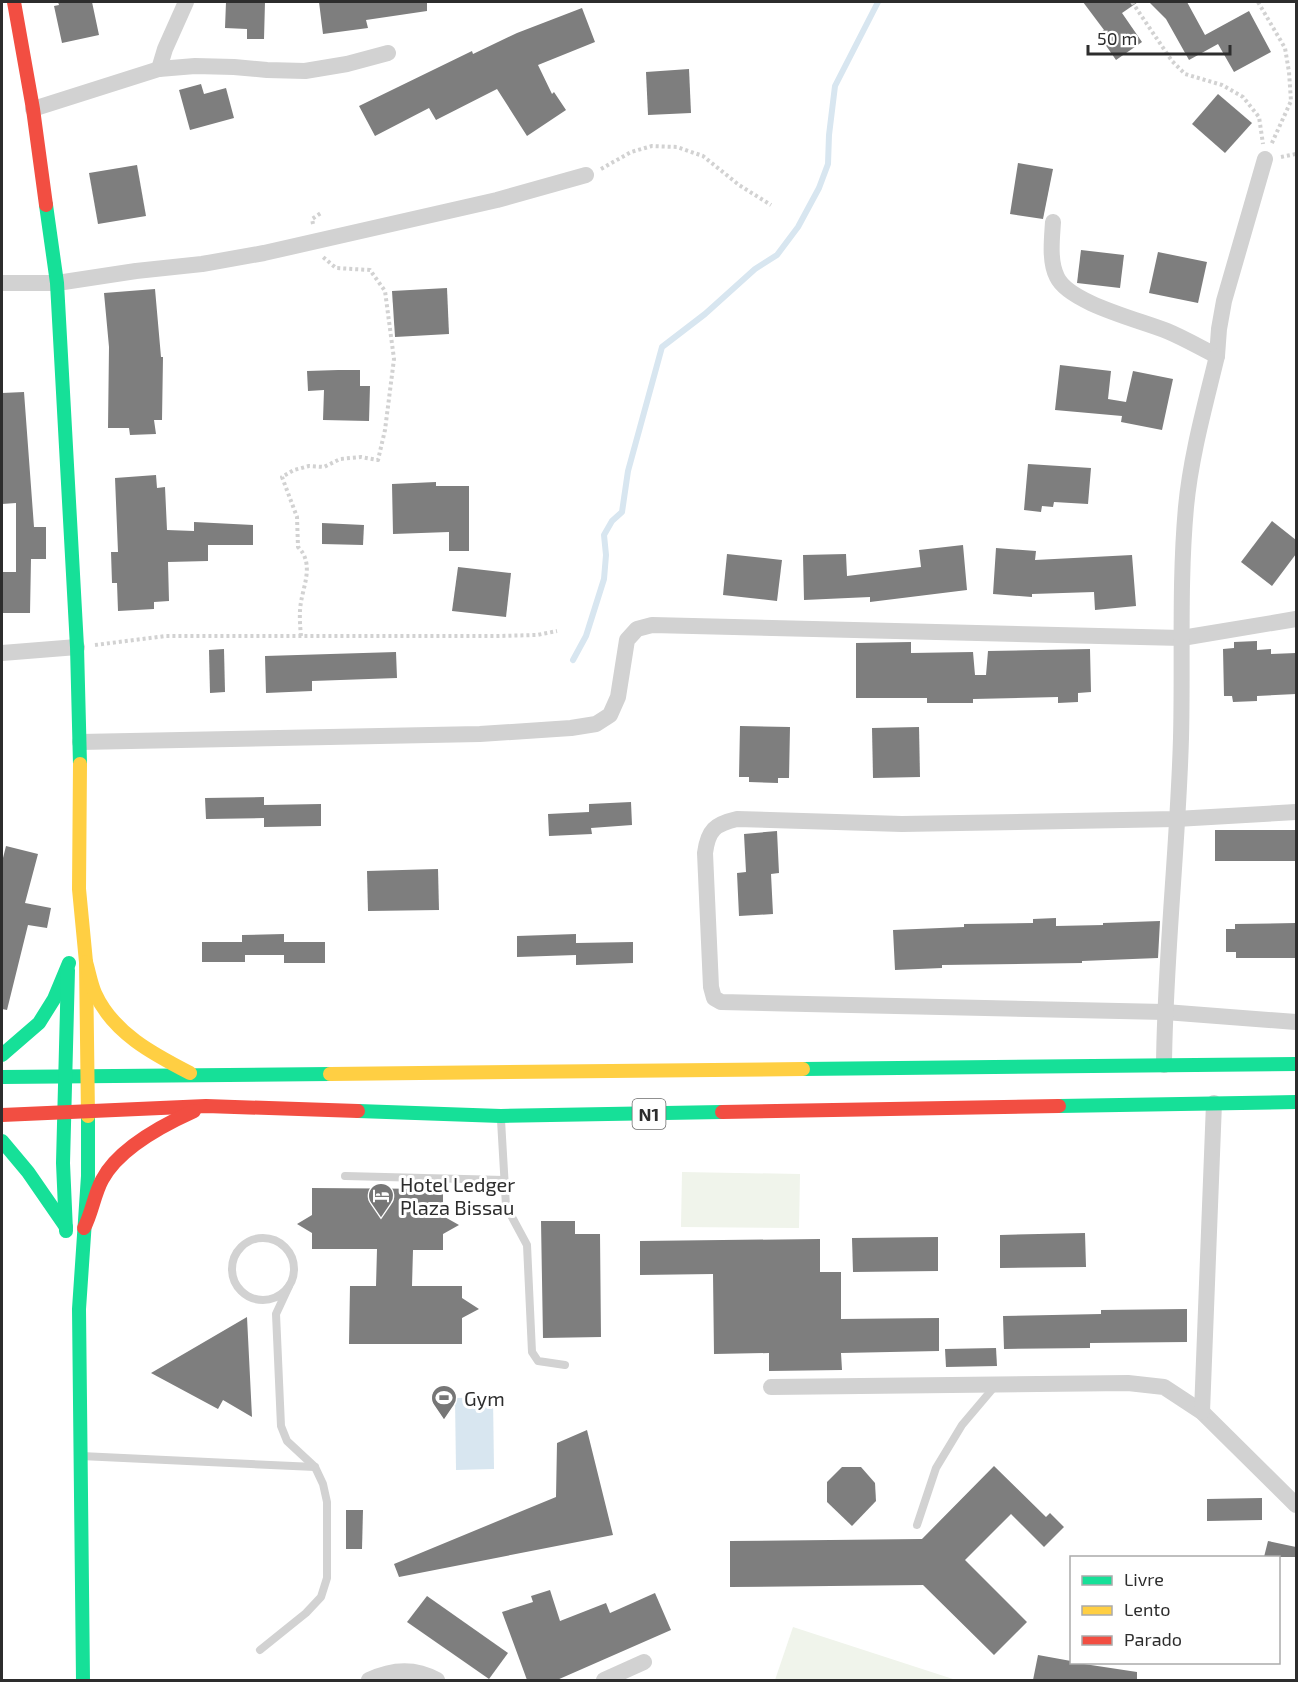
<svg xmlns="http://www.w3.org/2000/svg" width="1298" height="1682" viewBox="0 0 1298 1682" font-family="'Exo 2',sans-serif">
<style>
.green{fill:#f0f4eb}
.water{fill:#d8e6f0}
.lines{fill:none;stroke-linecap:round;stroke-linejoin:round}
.stream{stroke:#d8e6f0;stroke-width:6}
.building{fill:#7e7e7e}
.path{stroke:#d2d2d2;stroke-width:4;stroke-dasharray:3 3;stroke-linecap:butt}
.lane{stroke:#d2d2d2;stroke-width:8}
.street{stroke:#d2d2d2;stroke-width:16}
.fast{stroke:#16e098;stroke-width:14}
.slow{stroke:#ffcf43;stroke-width:14}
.jam{stroke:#f24e42;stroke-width:14}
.labels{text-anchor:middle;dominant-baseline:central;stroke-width:6;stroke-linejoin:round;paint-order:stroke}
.shield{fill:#fff;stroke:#6c6c6c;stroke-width:1.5}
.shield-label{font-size:18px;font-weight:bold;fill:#2d2d2d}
.poi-label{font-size:20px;fill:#2d2d2d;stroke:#fff;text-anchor:start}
</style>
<rect width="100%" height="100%" fill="#fff"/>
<g class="green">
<polygon points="682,1172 800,1174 799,1228 681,1227"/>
<polygon points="793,1627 956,1680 775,1680"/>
</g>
<polygon class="water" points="493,1397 494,1469 456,1470 455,1398"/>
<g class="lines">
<polyline class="stream" points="573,660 586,636 604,579 606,555 604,535 612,521 622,512 628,471 662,347 705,314 755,269 777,255 798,227 819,188 828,164 829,135 835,86 878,2"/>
</g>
<g class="building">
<polygon points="58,2 92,2 99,35 62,43 54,6 59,5"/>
<polygon points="226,2 265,2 264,39 247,39 247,29 225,28"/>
<polygon points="319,2 427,2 427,11 366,20 368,28 323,34"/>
<polygon points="1083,2 1138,2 1122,13 1142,42 1116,60 1098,34 1104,30"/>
<polygon points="1149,2 1187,2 1205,35 1249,11 1271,52 1234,72 1218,44 1189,60 1166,19"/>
<polygon points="582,8 595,42 538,65 552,94 554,92 566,110 527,136 497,89 436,120 429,108 375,136 359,106 472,51 473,54 517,33"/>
<polygon points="689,69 691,113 648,115 646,72"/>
<polygon points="201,84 204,94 226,88 234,118 190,130 179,90"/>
<polygon points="1218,94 1252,123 1225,153 1192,124"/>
<polygon points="1018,163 1053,169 1043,219 1010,214"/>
<polygon points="137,165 146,216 98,224 89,173"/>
<polygon points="1081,250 1124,255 1120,288 1077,283"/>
<polygon points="1158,252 1207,262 1198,303 1149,293"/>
<polygon points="447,288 449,334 395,337 392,291"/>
<polygon points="155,289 161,357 163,357 162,420 154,420 156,434 130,435 129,428 108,428 109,347 104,293"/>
<polygon points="1060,365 1111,371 1108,399 1126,402 1133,371 1173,379 1162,430 1121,422 1122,416 1055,410"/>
<polygon points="338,370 360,370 360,386 370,386 369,421 323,420 324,390 308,391 307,371"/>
<polygon points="24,392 34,527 46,527 46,559 31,559 30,613 2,613 2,572 16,572 16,503 2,504 2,393"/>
<polygon points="1028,464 1091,468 1088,504 1054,502 1053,507 1042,506 1041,512 1024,510"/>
<polygon points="156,475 157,488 165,487 167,530 194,531 194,522 253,525 253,545 208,545 208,561 168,562 169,601 154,602 154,609 118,611 117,583 112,583 111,552 118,552 115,478"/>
<polygon points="436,482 436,486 469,486 469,551 449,551 449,532 393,534 392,484"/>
<polygon points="1272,521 1296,540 1296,554 1272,586 1241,562"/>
<polygon points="322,523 364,525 363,545 322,544"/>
<polygon points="963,545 967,590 870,602 870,597 804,600 803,555 846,554 847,576 921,567 919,550"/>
<polygon points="996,548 1036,551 1035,560 1132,555 1136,606 1095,610 1094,592 1032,594 1032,597 993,594"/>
<polygon points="727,554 782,560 777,601 723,595"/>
<polygon points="458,567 511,573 506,617 452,611"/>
<polygon points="1257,641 1257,650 1271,649 1271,654 1296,653 1296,694 1257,696 1257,701 1233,702 1232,696 1224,696 1223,649 1234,648 1234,642"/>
<polygon points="911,642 911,653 973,652 975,675 986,675 988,651 1090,649 1091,692 1078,693 1078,702 1058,703 1058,697 973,699 973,703 927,703 927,698 856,698 856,643"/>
<polygon points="224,649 225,692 210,693 209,650"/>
<polygon points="396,652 397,678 312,681 312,691 266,693 265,656"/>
<polygon points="740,726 790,727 789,778 778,778 778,783 749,782 749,777 739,777"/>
<polygon points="919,727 920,777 873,778 872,728"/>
<polygon points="264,797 264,805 321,804 321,826 264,827 264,818 206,819 205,798"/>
<polygon points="631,802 632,825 591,828 592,834 549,836 548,814 589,812 589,804"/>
<rect x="1215" y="830" width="81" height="31"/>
<polygon points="777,831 779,873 771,874 773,914 739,916 737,873 746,872 744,834"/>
<polygon points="6,846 38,854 25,903 51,908 47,928 28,925 7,1010 2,1009 2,862"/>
<polygon points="438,869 439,910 368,911 367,871"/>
<polygon points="1056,918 1056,926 1103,925 1103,923 1160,921 1158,958 1082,961 1082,963 942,965 942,968 895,970 893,930 964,927 964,924 1033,923 1033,919"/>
<polygon points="1296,923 1296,958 1236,958 1236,952 1226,952 1226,929 1235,929 1235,924"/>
<polygon points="284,934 284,942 325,942 325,963 284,963 284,955 245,955 245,962 202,962 202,942 242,942 242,935"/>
<polygon points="576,934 576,943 633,942 633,963 576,965 576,955 517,957 517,936"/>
<polygon points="312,1188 443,1189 443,1216 459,1225 443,1234 443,1250 413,1250 412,1286 462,1286 462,1298 479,1309 462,1318 462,1344 349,1344 350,1286 376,1286 377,1249 312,1249 312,1233 297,1224 312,1215"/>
<polygon points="541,1221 575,1221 575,1234 600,1234 601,1337 543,1338"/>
<polygon points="1085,1233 1086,1267 1000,1268 1000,1235"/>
<polygon points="938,1237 938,1271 853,1272 852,1238"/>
<polygon points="820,1239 820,1272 841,1272 841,1319 939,1318 939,1351 841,1353 842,1370 769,1371 769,1353 714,1354 713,1274 640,1275 640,1241"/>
<polygon points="1187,1309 1187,1342 1090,1343 1090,1348 1004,1349 1003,1316 1101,1314 1101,1310"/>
<polygon points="247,1317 252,1417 223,1400 218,1409 151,1373"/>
<polygon points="996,1348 997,1366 946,1367 945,1349"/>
<polygon points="587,1430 613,1535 399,1577 394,1564 556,1497 557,1443"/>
<polygon points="994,1466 1046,1517 1050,1513 1064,1527 1044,1547 1011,1514 965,1560 1027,1622 994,1655 923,1585 730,1587 730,1541 922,1539"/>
<polygon points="842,1467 861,1467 875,1483 876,1501 852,1526 827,1502 827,1482"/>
<polygon points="1262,1498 1262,1520 1207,1521 1207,1499"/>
<polygon points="346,1510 363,1510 362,1549 346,1549"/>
<polygon points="1268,1541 1296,1547 1296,1557 1264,1557"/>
<polygon points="550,1590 560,1621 606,1603 610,1613 655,1593 671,1630 557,1680 527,1680 502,1612 533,1602 531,1596"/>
<polygon points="427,1596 508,1653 489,1679 407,1622"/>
<polygon points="1038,1655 1071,1661 1071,1662 1137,1672 1137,1680 1033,1680"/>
</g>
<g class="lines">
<g class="path">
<polyline points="1132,2 1172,61 1185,74 1222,85 1243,97 1259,117 1263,144"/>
<polyline points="1258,2 1285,48 1289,72 1291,101 1271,145"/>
<polyline points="1281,157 1296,154"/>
<polyline points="601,169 631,152 652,146 677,147 703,156 739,185 771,205"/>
<polyline points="313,224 312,219 321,213"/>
<path d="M301,636C300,625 299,613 301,602C304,584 314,563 298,547L297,517L282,477L294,470L309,466L324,467L340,459L361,457L378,460L385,430L394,359L385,291L370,270L336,268L323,257"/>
<polyline points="95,645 166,636 498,636 537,635 557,631"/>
</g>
<g class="lane">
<polyline points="501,1120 506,1206 527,1245 532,1352 538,1361 565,1365"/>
<polyline points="345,1176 504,1180"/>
<circle cx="263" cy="1269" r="31"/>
<polyline points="81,1456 315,1467"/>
<polyline points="917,1525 936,1468 962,1425 995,1386"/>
<polyline points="260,1650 306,1613 321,1597 327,1578 327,1502 323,1484 315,1467 287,1441 281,1426 276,1314 289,1286"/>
</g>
<g class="street">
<polyline points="159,69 165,49 186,2"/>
<polyline points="33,109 159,69 195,66 234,67 267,70 305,71 347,64 388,53"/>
<path d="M1053,222C1052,239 1049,261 1057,277C1069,303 1140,320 1167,331C1184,338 1201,348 1217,356L1219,329L1224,301L1265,159"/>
<polyline points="2,283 57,283 136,271 202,264 264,253 497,200 586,175"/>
<polyline points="2,653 77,647"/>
<polyline points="80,742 480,734 571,728 596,724 610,715 618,697 627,640 637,629 652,625 1182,638 1296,619"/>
<path d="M1296,812L1176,819L902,824L737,819C715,824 708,830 705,853L711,987L714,998L721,1002L1165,1012L1296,1022"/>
<path d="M1164,1065C1165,956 1178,847 1181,738C1183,661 1179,584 1186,507C1191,455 1205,406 1217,356"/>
<polyline points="771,1387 1128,1383 1164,1387 1202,1412 1296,1505"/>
<polyline points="1202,1412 1214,1103"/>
<path d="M369,1680C392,1669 414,1667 437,1680"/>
<polyline points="604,1680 644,1662"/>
</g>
<g class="fast">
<polyline points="46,205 57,283 77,647 80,764"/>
<polyline points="2,1055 39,1023 54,999 69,963"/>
<polyline points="803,1069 1296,1064"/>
<polyline points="2,1077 330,1074"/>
<polyline points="1059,1106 1296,1102"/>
<polyline points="358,1111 501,1116 722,1112"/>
<polyline points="2,1141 28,1172 66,1227"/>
<polyline points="66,1231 63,1163 68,970"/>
<polyline points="83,1680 79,1309 88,1176 88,1116"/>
</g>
<g class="slow">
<polyline points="80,764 79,889 86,962 88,1116"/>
<path d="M86,962C89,972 91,984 95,993C113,1033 153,1054 190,1073"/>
<polyline points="330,1074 803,1069"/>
</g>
<g class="jam">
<polyline points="14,2 33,109 46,205"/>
<polyline points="722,1112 1059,1106"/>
<polyline points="2,1115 206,1106 358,1111"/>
<path d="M84,1228C92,1213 94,1195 102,1180C118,1149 163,1125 194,1111"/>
</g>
</g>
<defs>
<symbol id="hotel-pin" viewBox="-11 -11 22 30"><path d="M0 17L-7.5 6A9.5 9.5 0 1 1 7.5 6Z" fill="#767676" stroke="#fff"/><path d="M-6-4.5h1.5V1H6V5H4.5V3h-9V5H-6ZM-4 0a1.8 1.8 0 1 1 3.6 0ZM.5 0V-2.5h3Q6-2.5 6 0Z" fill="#fff"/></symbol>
<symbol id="stadium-pin" viewBox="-11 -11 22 30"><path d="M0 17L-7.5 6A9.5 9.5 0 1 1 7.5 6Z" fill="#767676" stroke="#fff"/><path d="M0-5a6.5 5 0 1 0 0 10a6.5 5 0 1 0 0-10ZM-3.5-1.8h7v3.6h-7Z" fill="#fff"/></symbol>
</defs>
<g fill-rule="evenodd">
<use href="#hotel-pin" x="366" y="1181" width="30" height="40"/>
<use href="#stadium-pin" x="429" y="1383" width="30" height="40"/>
</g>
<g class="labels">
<rect class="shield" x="632.5" y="1099" width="33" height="30" rx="4.5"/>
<g class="shield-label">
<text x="649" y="1114">N1</text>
</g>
<g class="poi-label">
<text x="400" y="1184">Hotel Ledger<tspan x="400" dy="23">Plaza Bissau</tspan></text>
<text x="464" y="1398">Gym</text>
</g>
</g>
<rect width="1298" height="1682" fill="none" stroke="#2d2d2d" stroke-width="6"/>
<rect x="1070" y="1556" width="210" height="108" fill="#ffffff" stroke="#ababab" stroke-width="1.5"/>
<rect x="1082" y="1576" width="30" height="9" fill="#16e098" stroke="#ababab" stroke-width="1.5"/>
<text x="1124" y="1586" font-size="18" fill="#2d2d2d">Livre</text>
<rect x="1082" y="1606" width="30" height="9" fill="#ffcf43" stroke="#ababab" stroke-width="1.5"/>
<text x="1124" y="1616" font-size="18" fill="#2d2d2d">Lento</text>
<rect x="1082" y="1636" width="30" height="9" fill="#f24e42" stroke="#ababab" stroke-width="1.5"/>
<text x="1124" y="1646" font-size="18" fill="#2d2d2d">Parado</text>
<path d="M1088 45v9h142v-9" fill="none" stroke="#2d2d2d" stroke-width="3"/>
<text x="1097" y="45" font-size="18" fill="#2d2d2d" stroke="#ffffff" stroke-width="4.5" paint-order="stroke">50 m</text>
</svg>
